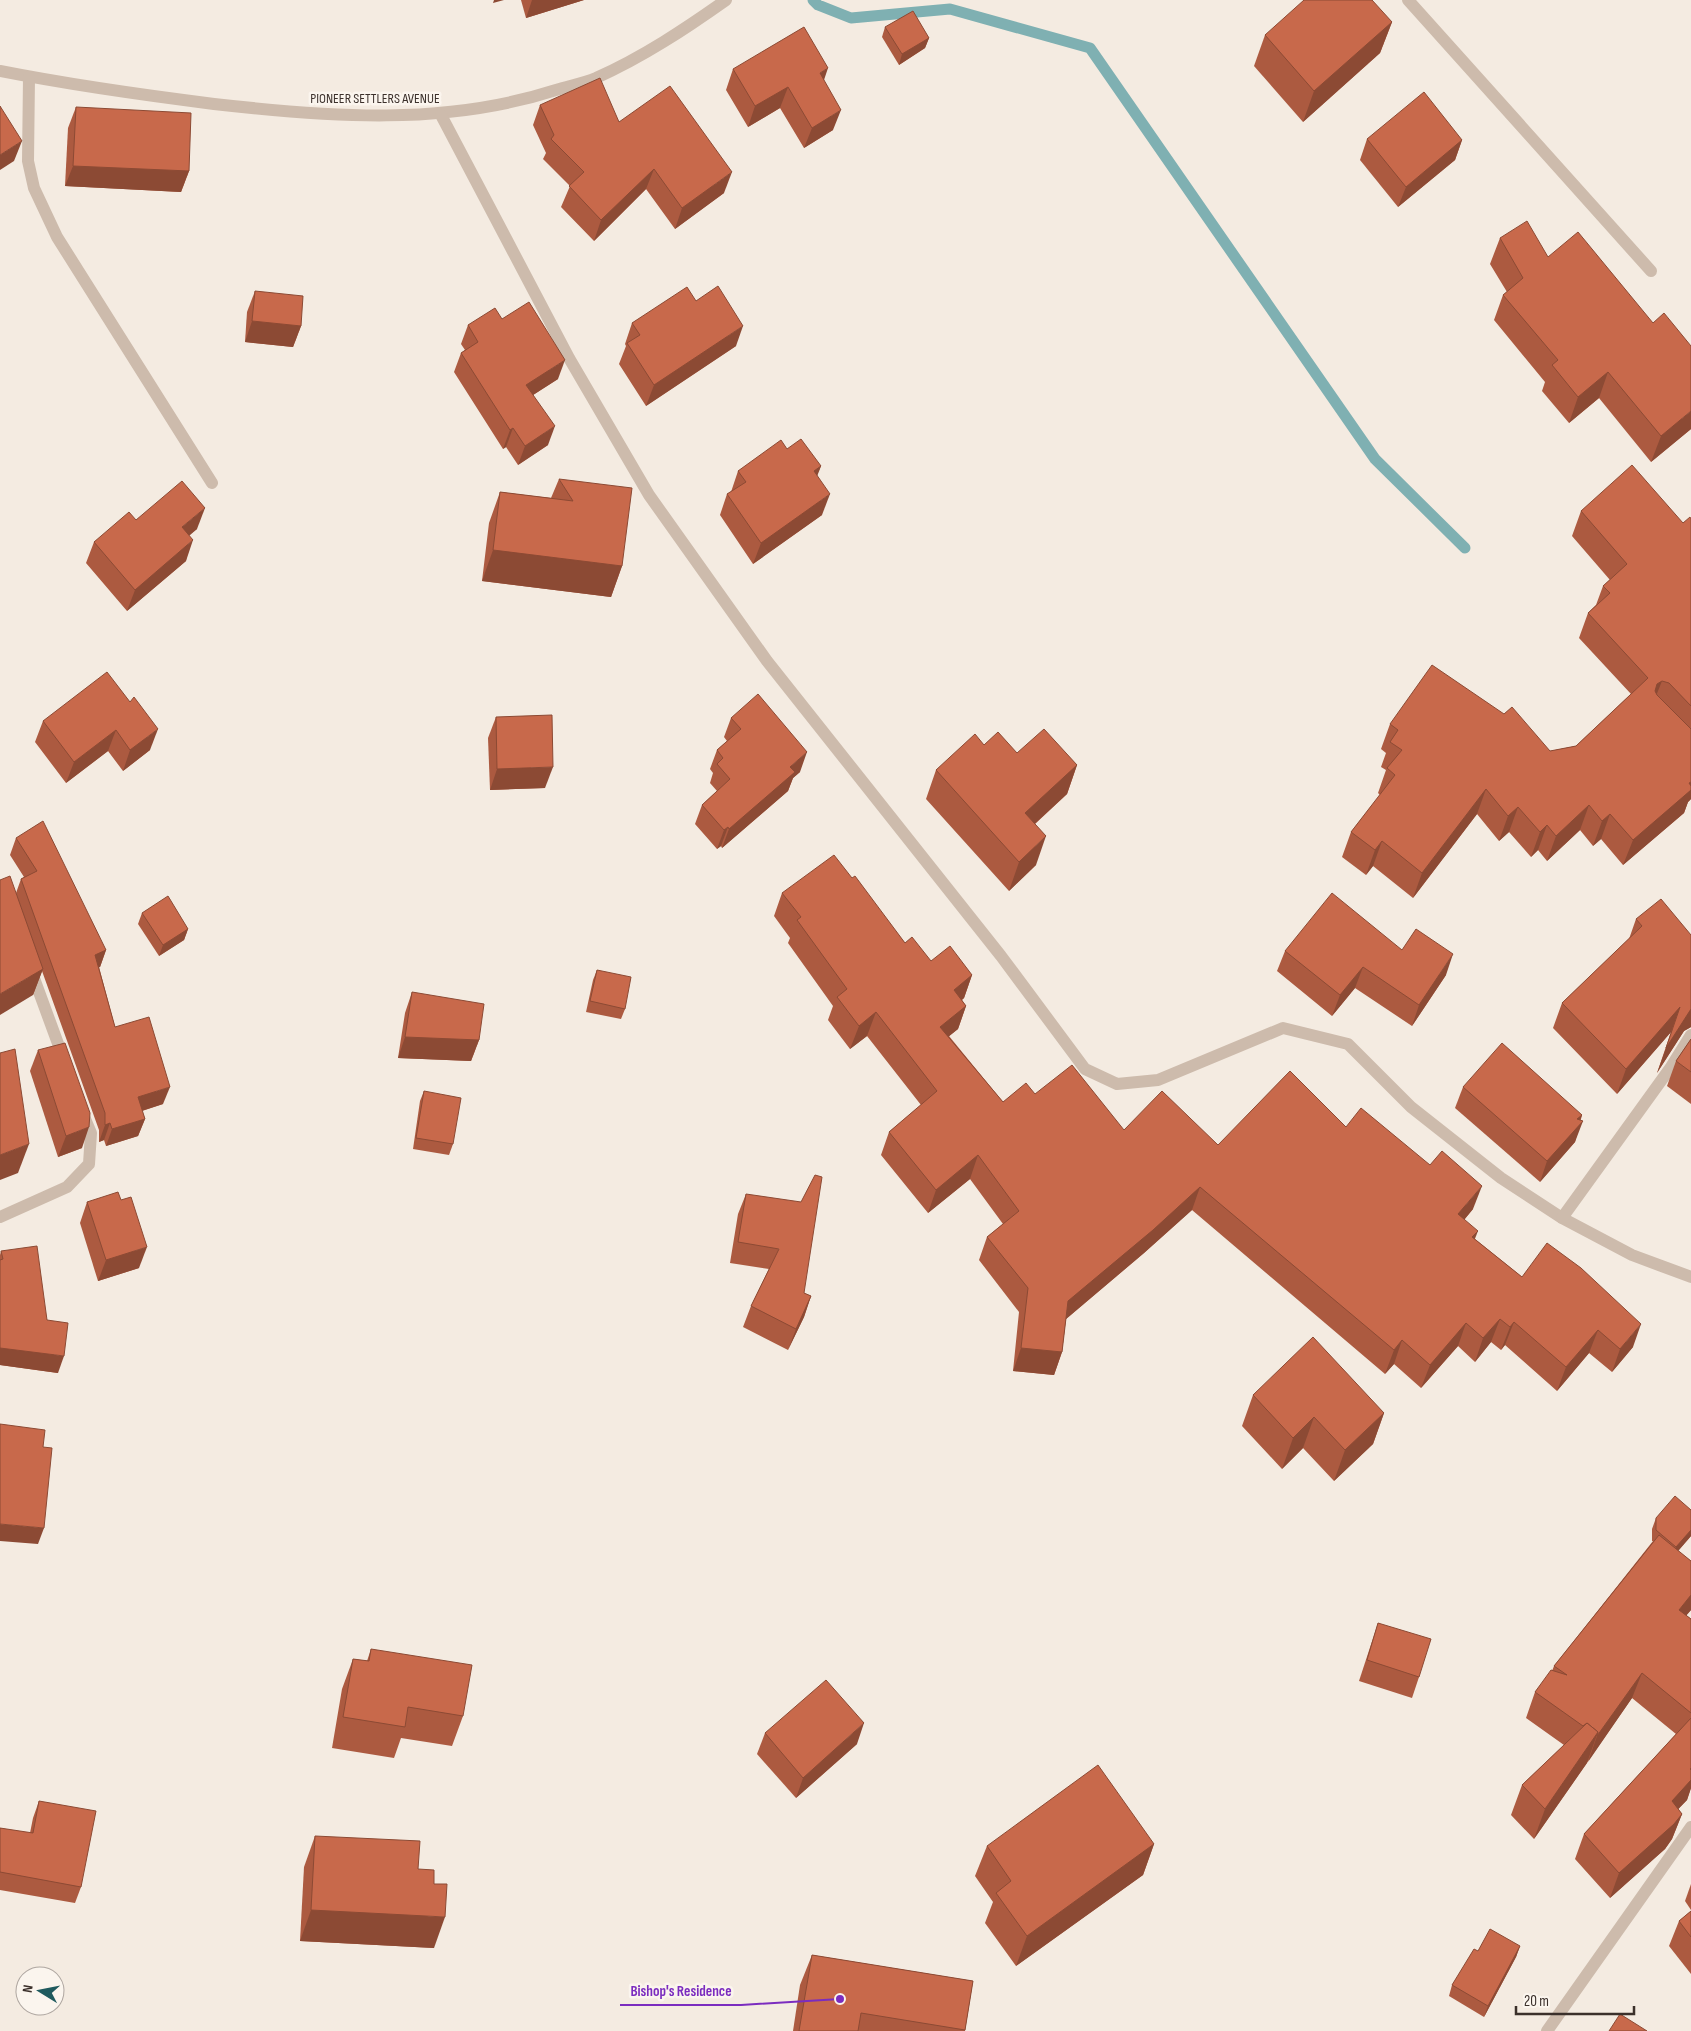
<svg xmlns="http://www.w3.org/2000/svg" width="1691" height="2031" viewBox="0 0 1691 2031" font-family="'Sofia Sans Condensed',sans-serif">
<style>
.lines{fill:none;stroke-linecap:round;stroke-linejoin:round}
.stream{stroke:#7fb0b2;stroke-width:11}
.minor{stroke:#cdbbac;stroke-width:12}
.wall{fill:#ac5a40}
.shaded-wall{fill:#8c4a34}
.building{fill:#c8694b;stroke:#8c4a34}
.labels{text-anchor:middle;dominant-baseline:central;stroke-width:5;stroke-linejoin:round;paint-order:stroke}
.street-label{font-size:14px;fill:#3b302b;stroke:#fbf5ee}
.leader{fill:none;stroke:#7b2cbf;stroke-width:2}
.callout-dot{fill:#7b2cbf;stroke:#fbf5ee;stroke-width:2}
.callout-label{font-size:15px;text-anchor:middle;font-weight:bold;fill:#7b2cbf;stroke:#fbf5ee;stroke-width:5;stroke-linejoin:round;paint-order:stroke}
</style>
<rect width="100%" height="100%" fill="#f4ebe1"/>
<g class="lines">
<polyline class="stream" points="813,0 818,5 851,18 950,9 1090,48 1375,459 1465,548"/>
<g class="minor">
<polyline points="1408,0 1651,271"/>
<path d="M0,71C71,85 142,95 214,104C330,117 444,126 556,90C569,86 584,83 596,78C643,57 685,29 726,0"/>
<polyline points="29,77 28,161 34,188 57,237 212,483"/>
<polyline points="441,115 569,358 649,495 767,661 1001,956 1085,1069 1117,1084 1158,1080 1283,1028 1348,1044 1411,1107 1501,1178 1562,1218 1632,1255 1691,1277"/>
<polyline points="31,970 64,1060"/>
<polyline points="0,1217 67,1187 89,1164 91,1133 83,1114"/>
<polyline points="1562,1218 1671,1067 1691,1035"/>
<polyline points="1547,2031 1691,1827"/>
</g>
</g>
<g class="wall">
<polygon points="521,0 584,0 526,18"/>
<polygon points="1392,22 1380,53 1303,122 1254,66 1265,35"/>
<polygon points="885,27 929,38 925,48 899,65 882,37"/>
<polygon points="733,69 824,81 833,130 804,148 780,108 748,127 726,90"/>
<polygon points="540,105 619,122 724,193 675,229 646,189 594,241 561,207 570,186 543,159 546,153 533,125"/>
<polygon points="76,107 189,171 181,192 65,186 68,128"/>
<polygon points="1367,139 1462,140 1455,160 1398,207 1360,160"/>
<polygon points="1500,238 1548,257 1691,429 1651,462 1599,398 1569,423 1542,391 1545,382 1494,320 1503,295 1507,292 1490,264"/>
<polygon points="255,291 301,326 293,347 245,342 247,312"/>
<polygon points="696,301 736,346 646,406 619,364 626,346 625,344 632,323"/>
<polygon points="502,319 558,379 533,395 548,445 518,465 506,447 503,449 454,372 461,353 465,350 461,344 468,325"/>
<polygon points="787,449 821,466 817,475 822,515 753,564 720,515 727,494 731,492 738,471"/>
<polygon points="559,479 622,566 611,597 482,581 489,523 500,492 551,498"/>
<polygon points="1581,511 1683,523 1691,519 1691,799 1688,802 1684,813 1623,865 1601,839 1593,846 1580,830 1547,861 1538,850 1531,857 1509,832 1499,841 1477,814 1413,898 1373,866 1366,875 1342,857 1351,832 1380,795 1378,793 1386,770 1381,767 1386,753 1381,749 1390,724 1550,751 1576,746 1631,694 1579,638 1588,613 1596,605 1603,586 1610,580 1572,536"/>
<polygon points="136,520 197,529 189,535 186,561 127,611 86,563 94,542"/>
<polygon points="130,702 150,750 123,771 108,751 66,783 35,742 43,721"/>
<polygon points="496,717 545,788 490,790 488,738"/>
<polygon points="731,718 800,772 793,778 788,791 722,848 721,846 717,849 695,824 702,805 717,791 710,783 713,773 710,769 717,750 727,741 724,737"/>
<polygon points="984,745 1017,753 1077,765 1067,794 1035,824 1036,865 1009,891 926,799 936,770"/>
<polygon points="16,838 106,950 100,967 99,967 115,1027 163,1104 142,1111 145,1119 138,1136 106,1146 104,1140 99,1142 99,1130 42,971 33,995 16,893 21,879 24,877 10,855"/>
<polygon points="852,878 905,943 931,961 972,975 964,998 962,1000 966,1006 958,1029 949,1036 1003,1102 1035,1094 1124,1130 1218,1145 1346,1127 1473,1209 1464,1220 1475,1239 1522,1277 1633,1347 1612,1372 1589,1353 1557,1391 1505,1345 1501,1350 1491,1342 1475,1362 1458,1346 1421,1388 1394,1364 1385,1374 1192,1210 1144,1253 1066,1319 1062,1352 1054,1375 1013,1371 1019,1312 979,1260 987,1237 1003,1224 970,1179 928,1213 881,1155 889,1132 921,1105 867,1036 850,1049 828,1020 833,1006 788,943 790,938 774,916 782,893"/>
<polygon points="142,913 188,929 184,940 159,956 138,924"/>
<polygon points="1636,919 1691,935 1691,1027 1684,1031 1657,1073 1671,1032 1617,1094 1553,1028 1562,1003 1629,939"/>
<polygon points="1285,951 1446,975 1412,1026 1355,988 1332,1016 1277,971"/>
<polygon points="597,970 625,1009 621,1019 586,1012 593,980"/>
<polygon points="412,992 479,1040 471,1061 398,1058 405,1013"/>
<polygon points="1691,1039 1691,1104 1667,1086 1676,1061"/>
<polygon points="38,1050 82,1148 58,1157 30,1071"/>
<polygon points="1463,1087 1582,1115 1575,1142 1540,1182 1455,1108"/>
<polygon points="424,1091 453,1144 449,1155 413,1149 420,1101"/>
<polygon points="746,1194 804,1293 811,1296 804,1317 788,1350 743,1327 751,1306 769,1269 730,1263 738,1214"/>
<polygon points="121,1200 139,1268 98,1281 80,1223 87,1202"/>
<polygon points="1,1251 47,1320 58,1373 0,1365 0,1255"/>
<polygon points="1253,1395 1384,1413 1373,1444 1334,1481 1303,1448 1282,1469 1242,1426"/>
<polygon points="1691,1510 1691,1536 1678,1551 1691,1561 1691,1610 1686,1615 1691,1619 1691,1788 1687,1800 1678,1809 1682,1814 1672,1839 1665,1849 1610,1898 1575,1859 1584,1834 1676,1734 1632,1698 1534,1839 1511,1815 1522,1785 1564,1745 1526,1718 1535,1692 1552,1671 1554,1666 1653,1541 1652,1541 1652,1529 1656,1518"/>
<polygon points="1378,1623 1419,1677 1412,1698 1359,1681"/>
<polygon points="371,1649 463,1716 452,1746 401,1738 394,1758 332,1748 342,1689 353,1659 367,1661"/>
<polygon points="765,1733 857,1744 796,1798 757,1754"/>
<polygon points="39,1801 81,1887 75,1903 0,1890 0,1828 30,1833 33,1818"/>
<polygon points="315,1836 418,1869 434,1948 300,1941 304,1867"/>
<polygon points="1154,1844 1143,1875 1016,1966 985,1923 993,1902 975,1876 987,1846"/>
<polygon points="1691,1884 1691,1910 1685,1901"/>
<polygon points="1691,1911 1691,1974 1669,1946 1679,1921"/>
<polygon points="1520,1946 1516,1957 1484,2017 1449,1996 1452,1985 1478,1951"/>
<polygon points="812,1955 973,1981 965,2031 793,2031 800,1985"/>
</g>
<g class="shaded-wall">
<polygon points="494,0 504,0 493,3"/>
<polygon points="532,0 584,0 526,18"/>
<polygon points="1392,22 1380,53 1303,122 1314,91"/>
<polygon points="929,38 925,48 899,65 902,54"/>
<polygon points="828,68 821,89 820,73"/>
<polygon points="788,87 780,108 748,127 755,106"/>
<polygon points="841,110 833,130 804,148 812,128"/>
<polygon points="1462,140 1455,160 1398,207 1406,187"/>
<polygon points="22,141 14,161 0,170 0,155"/>
<polygon points="73,166 189,171 181,192 65,186"/>
<polygon points="654,169 646,189 594,241 601,220"/>
<polygon points="732,172 724,193 675,229 682,208"/>
<polygon points="252,321 301,326 293,347 245,342"/>
<polygon points="743,326 736,346 646,406 654,385"/>
<polygon points="565,360 558,379 519,404 526,385"/>
<polygon points="1608,372 1599,398 1569,423 1578,397"/>
<polygon points="1691,411 1691,429 1651,462 1661,436"/>
<polygon points="555,426 548,445 518,465 525,446"/>
<polygon points="513,428 506,447 503,449 510,430"/>
<polygon points="821,466 813,487 814,471"/>
<polygon points="830,494 822,515 753,564 761,543"/>
<polygon points="205,508 197,529 175,548 182,527"/>
<polygon points="193,540 186,561 127,611 135,590"/>
<polygon points="493,550 622,566 611,597 482,581"/>
<polygon points="1662,681 1652,706 1648,709 1657,684"/>
<polygon points="158,729 150,750 123,771 130,750"/>
<polygon points="116,730 108,751 66,783 74,762"/>
<polygon points="807,752 800,772 793,778 788,791 722,848 729,829 790,767"/>
<polygon points="1077,765 1067,794 1015,842 1025,813"/>
<polygon points="553,767 545,788 490,790 497,769"/>
<polygon points="1691,782 1691,799 1688,802 1684,813 1623,865 1633,840"/>
<polygon points="1486,789 1477,814 1413,898 1422,873"/>
<polygon points="1589,805 1580,830 1547,861 1556,836"/>
<polygon points="1518,807 1509,832 1499,841 1508,816"/>
<polygon points="1610,814 1601,839 1593,846 1602,821"/>
<polygon points="1547,825 1538,850 1531,857 1540,832"/>
<polygon points="728,827 721,846 717,849 724,830"/>
<polygon points="1046,836 1036,865 1009,891 1019,862"/>
<polygon points="1382,841 1373,866 1366,875 1375,850"/>
<polygon points="188,929 184,940 159,956 163,945"/>
<polygon points="106,950 100,967 89,972 95,955"/>
<polygon points="1453,954 1446,975 1412,1026 1419,1005"/>
<polygon points="1363,967 1355,988 1332,1016 1340,995"/>
<polygon points="43,969 33,995 0,1015 0,994"/>
<polygon points="972,975 964,998 945,1013 954,990"/>
<polygon points="966,1006 958,1029 932,1050 940,1027"/>
<polygon points="1680,1007 1671,1032 1617,1094 1626,1069"/>
<polygon points="1691,1009 1691,1027 1684,1031 1657,1073 1666,1048"/>
<polygon points="876,1012 867,1036 850,1049 859,1026"/>
<polygon points="405,1037 479,1040 471,1061 398,1058"/>
<polygon points="170,1087 163,1104 132,1114 138,1097"/>
<polygon points="1582,1115 1578,1126 1583,1121 1575,1142 1540,1182 1547,1161 1577,1119"/>
<polygon points="145,1119 138,1136 106,1146 112,1129"/>
<polygon points="110,1123 104,1140 99,1142 105,1125"/>
<polygon points="89,1127 82,1148 58,1157 66,1136"/>
<polygon points="29,1144 18,1173 0,1180 0,1155"/>
<polygon points="978,1155 970,1179 928,1213 936,1190"/>
<polygon points="1482,1186 1473,1209 1449,1238 1458,1214"/>
<polygon points="1200,1187 1192,1210 1144,1253 1059,1325 1068,1301"/>
<polygon points="1478,1231 1469,1254 1472,1237"/>
<polygon points="147,1247 139,1268 98,1281 106,1260"/>
<polygon points="811,1296 804,1317 788,1350 796,1329"/>
<polygon points="1500,1319 1491,1342 1475,1362 1483,1338"/>
<polygon points="1514,1322 1505,1345 1501,1350 1510,1327"/>
<polygon points="1466,1323 1458,1346 1421,1388 1430,1365"/>
<polygon points="1641,1324 1633,1347 1612,1372 1620,1349"/>
<polygon points="1598,1330 1589,1353 1557,1391 1566,1367"/>
<polygon points="1402,1340 1394,1364 1385,1374 1394,1350"/>
<polygon points="0,1348 64,1356 58,1373 0,1365"/>
<polygon points="1021,1348 1062,1352 1054,1375 1013,1371"/>
<polygon points="1384,1413 1373,1444 1334,1481 1345,1450"/>
<polygon points="1314,1417 1303,1448 1282,1469 1293,1438"/>
<polygon points="0,1524 44,1528 38,1544 0,1541"/>
<polygon points="1691,1530 1691,1536 1672,1558 1676,1547"/>
<polygon points="1691,1595 1691,1610 1670,1635 1679,1610"/>
<polygon points="1642,1673 1632,1698 1588,1762 1597,1736"/>
<polygon points="864,1723 857,1744 796,1798 803,1778"/>
<polygon points="1598,1732 1587,1763 1534,1839 1545,1809"/>
<polygon points="1691,1768 1691,1788 1687,1800 1662,1826 1672,1801"/>
<polygon points="1682,1814 1672,1839 1665,1849 1610,1898 1619,1873"/>
<polygon points="1154,1844 1143,1875 1016,1966 1027,1936"/>
<polygon points="311,1910 445,1917 434,1948 300,1941"/>
<polygon points="1520,1946 1516,1957 1484,2017 1488,2006"/>
</g>
<g class="building">
<polygon points="1304,0 1372,0 1392,22 1314,91 1265,35"/>
<polygon points="913,11 929,38 902,54 885,27"/>
<polygon points="804,27 828,68 820,73 841,110 812,128 788,87 755,106 733,69"/>
<polygon points="600,78 619,122 670,86 732,172 682,208 654,169 601,220 569,186 584,172 551,139 554,135 540,105"/>
<polygon points="1424,92 1462,140 1406,187 1367,139"/>
<polygon points="0,106 22,141 0,155"/>
<polygon points="76,107 191,113 189,171 73,166"/>
<polygon points="1527,221 1548,257 1578,232 1653,323 1664,313 1691,346 1691,411 1661,436 1608,372 1578,397 1552,365 1558,360 1503,295 1523,278 1500,238"/>
<polygon points="718,286 743,326 654,385 627,343 640,335 632,323 687,287 696,301"/>
<polygon points="255,291 303,296 301,326 252,321"/>
<polygon points="529,302 565,360 526,385 555,426 525,446 513,428 510,430 461,353 478,342 468,325 495,308 502,319"/>
<polygon points="801,439 821,466 814,471 830,494 761,543 727,494 746,482 738,471 781,440 787,449"/>
<polygon points="1632,465 1683,523 1690,517 1691,519 1691,706 1669,683 1662,681 1657,684 1655,691 1657,695 1691,729 1691,782 1689,783 1691,786 1691,790 1633,840 1610,814 1602,821 1589,805 1556,836 1547,825 1540,832 1518,807 1508,816 1486,789 1422,873 1382,841 1375,850 1351,832 1395,775 1387,768 1402,750 1390,742 1398,730 1390,724 1432,665 1504,714 1512,707 1550,751 1576,746 1648,678 1588,613 1610,593 1603,586 1627,564 1581,511"/>
<polygon points="559,479 632,488 622,566 493,550 500,492 573,501"/>
<polygon points="182,481 205,508 182,527 193,540 135,590 94,542 129,512 136,520"/>
<polygon points="107,672 130,702 134,697 158,729 130,750 116,730 74,762 43,721"/>
<polygon points="758,694 807,752 790,767 795,772 729,829 728,827 724,830 702,805 730,779 717,764 723,758 717,750 741,729 731,718"/>
<polygon points="552,715 553,767 497,769 496,717"/>
<polygon points="1044,729 1077,765 1025,813 1046,836 1019,862 936,770 975,734 984,745 998,732 1017,753"/>
<polygon points="43,821 106,950 95,955 115,1027 149,1017 170,1087 138,1097 145,1119 112,1129 110,1123 105,1125 105,1113 21,879 37,871 16,838"/>
<polygon points="834,855 852,878 855,876 905,943 912,937 931,961 950,946 972,975 954,990 966,1006 940,1027 1003,1102 1026,1083 1035,1094 1072,1065 1124,1130 1162,1091 1218,1145 1290,1071 1346,1127 1361,1108 1430,1165 1442,1151 1482,1186 1458,1214 1478,1231 1472,1237 1522,1277 1547,1243 1581,1268 1641,1324 1620,1349 1598,1330 1566,1367 1514,1322 1510,1327 1500,1319 1483,1338 1466,1323 1430,1365 1402,1340 1394,1350 1200,1187 1153,1230 1068,1301 1062,1352 1021,1348 1028,1288 987,1237 1019,1211 978,1155 936,1190 889,1132 937,1091 876,1012 859,1026 837,997 847,989 797,920 801,917 782,893"/>
<polygon points="10,876 43,969 0,994 0,880"/>
<polygon points="1332,893 1402,950 1416,929 1453,954 1419,1005 1363,967 1340,995 1285,951"/>
<polygon points="168,896 188,929 163,945 142,913"/>
<polygon points="1661,899 1691,935 1691,1009 1666,1048 1680,1007 1626,1069 1562,1003 1642,926 1636,919"/>
<polygon points="597,970 631,977 625,1009 590,1001"/>
<polygon points="412,992 484,1004 479,1040 405,1037"/>
<polygon points="1691,1039 1691,1072 1676,1061"/>
<polygon points="65,1043 90,1113 89,1127 66,1136 38,1050"/>
<polygon points="1502,1043 1582,1115 1577,1119 1583,1121 1547,1161 1463,1087"/>
<polygon points="15,1049 29,1144 0,1155 0,1053"/>
<polygon points="424,1091 461,1098 453,1144 416,1138"/>
<polygon points="815,1175 822,1177 804,1293 811,1296 796,1329 751,1306 779,1249 738,1242 746,1194 801,1202"/>
<polygon points="118,1192 121,1200 131,1197 147,1247 106,1260 87,1202"/>
<polygon points="37,1246 47,1320 68,1323 64,1356 0,1348 0,1260 3,1259 1,1251"/>
<polygon points="1313,1337 1384,1413 1345,1450 1314,1417 1293,1438 1253,1395"/>
<polygon points="0,1424 45,1430 43,1447 52,1448 44,1528 0,1524"/>
<polygon points="1675,1496 1691,1510 1691,1530 1676,1547 1656,1530 1656,1518"/>
<polygon points="1659,1535 1691,1561 1691,1595 1679,1610 1691,1619 1691,1713 1642,1673 1597,1736 1598,1732 1587,1723 1583,1726 1535,1692 1551,1670 1567,1675 1554,1666"/>
<polygon points="1378,1623 1431,1639 1419,1677 1367,1660"/>
<polygon points="371,1649 472,1665 463,1716 408,1707 405,1727 343,1717 353,1659 369,1661"/>
<polygon points="826,1680 864,1723 803,1778 765,1733"/>
<polygon points="1691,1718 1691,1768 1690,1769 1691,1770 1691,1780 1672,1801 1682,1814 1674,1824 1619,1873 1584,1834"/>
<polygon points="1587,1723 1598,1732 1545,1809 1522,1785"/>
<polygon points="1098,1765 1154,1844 1027,1936 996,1893 1011,1881 987,1846"/>
<polygon points="39,1801 96,1811 81,1887 0,1872 0,1828 33,1833"/>
<polygon points="315,1836 420,1841 418,1869 434,1870 434,1884 447,1884 445,1917 311,1910"/>
<polygon points="1691,1911 1691,1937 1679,1921"/>
<polygon points="1490,1929 1520,1946 1488,2006 1452,1985 1474,1949 1478,1951"/>
<polygon points="812,1955 973,1981 965,2030 861,2013 858,2031 799,2031"/>
<polygon points="1620,2014 1647,2031 1609,2031"/>
</g>
<g class="labels">
<g class="street-label">
<text x="375" y="98">PIONEER SETTLERS AVENUE</text>
</g>
</g>
<path class="leader" d="M840 1999L741 2005H620"/>
<circle class="callout-dot" cx="840" cy="1999" r="5"/>
<g class="callout-label">
<text x="681" y="1996">Bishop's Residence</text>
</g>
<g transform="translate(40 1991) rotate(280)"><circle r="24" fill="#fbf5ee" stroke="#aea6a0"/>
<path d="M0-4L9 19L0 12L-9 19Z" fill="#1f5a5e"/>
<text y="-8" font-size="14" font-weight="bold" text-anchor="middle" fill="#3b302b">N</text>
</g>
<path d="M1516 2006v8h118v-8" fill="none" stroke="#3b302b" stroke-width="2.5"/>
<text x="1524" y="2006" font-size="15" fill="#3b302b" stroke="#fbf5ee" stroke-width="4" paint-order="stroke">20 m</text>
</svg>
